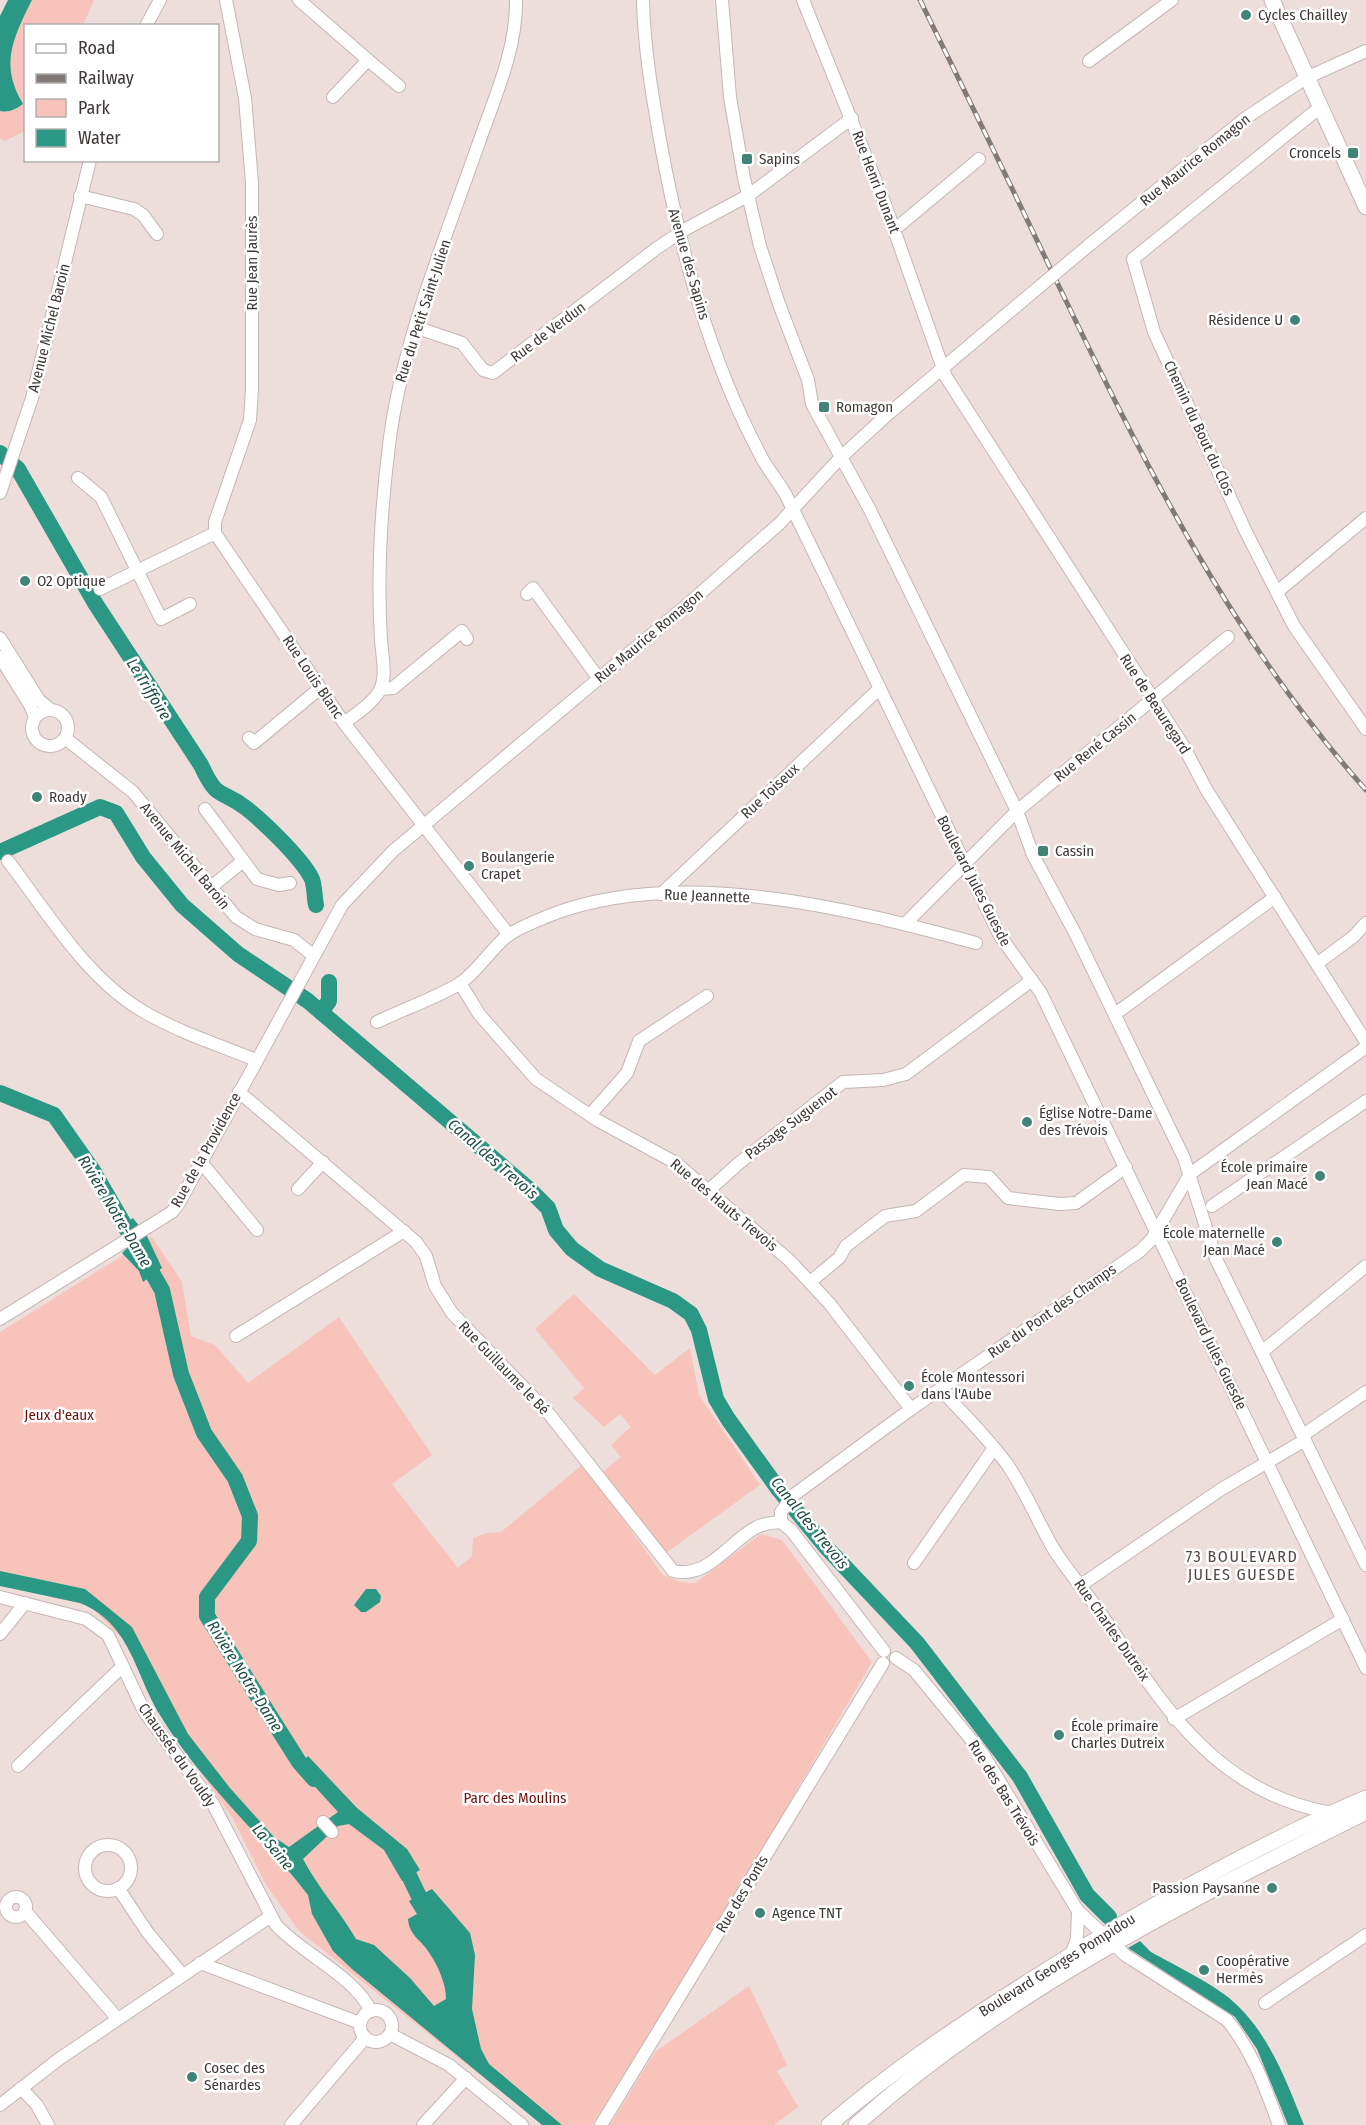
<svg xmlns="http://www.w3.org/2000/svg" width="1366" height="2125" viewBox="0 0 1366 2125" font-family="'Fira Sans Condensed',sans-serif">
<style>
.green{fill:#f8c3ba}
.water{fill:#2b9886}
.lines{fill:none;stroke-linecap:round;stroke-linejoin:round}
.river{stroke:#2b9886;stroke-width:16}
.minor-casing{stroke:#c4b6b4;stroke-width:14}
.major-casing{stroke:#c4b6b4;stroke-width:17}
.minor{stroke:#fff;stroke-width:12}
.major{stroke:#fff;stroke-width:15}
.rail-casing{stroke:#837a78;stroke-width:5}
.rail{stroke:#fff;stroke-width:3;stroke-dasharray:9;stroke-linecap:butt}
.minor-bridge-casing{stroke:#c4b6b4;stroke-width:14;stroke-linecap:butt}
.minor-bridge{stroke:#fff;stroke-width:12}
.poi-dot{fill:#408477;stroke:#fff;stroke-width:2}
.labels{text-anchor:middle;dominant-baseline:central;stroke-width:5;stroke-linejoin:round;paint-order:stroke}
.poi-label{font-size:15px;fill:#3f3938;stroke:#fff;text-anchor:start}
.street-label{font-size:15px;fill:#3f3938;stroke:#fff}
.park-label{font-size:15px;fill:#70110c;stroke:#fff}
.water-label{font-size:16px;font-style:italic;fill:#1f4c44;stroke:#fff}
.neighbourhood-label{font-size:16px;letter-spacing:1.5px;fill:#544846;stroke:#fff}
</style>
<rect width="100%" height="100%" fill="#eddedc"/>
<g class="green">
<polygon points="32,0 94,0 83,25 26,26 25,131 5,141 0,139 0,111 4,112 11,89 5,69 14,36"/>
<polygon points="152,1237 182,1282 191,1336 215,1345 248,1383 339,1317 432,1455 392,1484 458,1568 472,1556 473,1538 487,1533 501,1532 583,1464 663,1575 680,1582 695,1583 761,1534 782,1540 872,1662 701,1953 592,2125 543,2125 299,1931 266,1885 232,1817 163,1719 123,1639 90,1606 0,1585 0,1332"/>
<polygon points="574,1294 655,1375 690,1348 699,1395 760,1485 666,1553 603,1472 621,1457 611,1445 631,1427 620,1414 604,1427 573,1398 584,1388 535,1329"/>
<polygon points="749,1986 787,2065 777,2071 798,2107 774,2125 610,2125 655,2052"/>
</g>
<g class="water">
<path d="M8,0H32C12,40 0,65 23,104C16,109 9,113 0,111V16Z"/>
<polygon points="133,1218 147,1236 162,1268 143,1282 139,1271 122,1253 128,1247 117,1228"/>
<path d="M0,1571L85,1589L132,1627L188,1734L230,1788L274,1837L289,1847L338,1812L297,1767L308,1756L357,1808L407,1849L420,1870L402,1881L384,1850L349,1824L338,1826L303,1859C318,1888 340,1911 356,1939L374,1945L410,1978L434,2006L446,1999C446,1984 438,1966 430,1954C422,1940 409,1936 408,1919L417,1914L409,1901L432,1889L470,1933L475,1955L472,2009L481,2049L489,2064L562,2125H542L352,1969L333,1951L312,1914L308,1895C261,1834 200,1782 160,1715C134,1672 131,1624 80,1603L0,1586Z"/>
<polygon points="366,1589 376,1589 381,1596 380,1602 366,1612 361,1612 354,1605"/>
<path d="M1140,1941L1151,1952C1176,1966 1218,1986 1237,2005C1271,2038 1287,2083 1304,2125H1288L1257,2049L1235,2017L1128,1948Z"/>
</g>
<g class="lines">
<g class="river">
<path d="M0,453L18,469L95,603L201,765C218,802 220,788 246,808C264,822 300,857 311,877C315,884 314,896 316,905"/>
<polyline points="0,852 100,807 116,813 143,857 182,905 238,954 308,1001 529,1189 548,1208 556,1230 572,1249 600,1269 673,1301 691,1314 699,1330 716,1399 728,1419 779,1490 826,1547 917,1643 1020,1777 1087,1895 1109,1917"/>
<polyline points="321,1012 329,1001 329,982"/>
<polyline points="0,1093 54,1115 92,1169 162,1290 181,1374 204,1433 235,1478 250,1516 249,1541 207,1597 207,1616 299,1762 314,1779"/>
<polyline points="400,1857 428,1915"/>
</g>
<defs>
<g id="minor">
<polyline points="226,0 245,98 252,183 252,389 250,420 215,522 215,533 344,723 509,935"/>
<polyline points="299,0 368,60 333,97"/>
<path d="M643,0C644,47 652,94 660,140C680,250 710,362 763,460C770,472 779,483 786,495L1000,936L1041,993L1366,1668"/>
<polyline points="722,0 730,97 744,178 760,246 779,304 808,380 812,404 870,510 1017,811 1033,855 1076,935 1184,1158 1216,1259 1366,1565"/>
<polyline points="803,0 885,204 946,377 1184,747 1206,789 1366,1042"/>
<polyline points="146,26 160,0"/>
<polyline points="368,60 399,86"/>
<polyline points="1089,61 1172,0"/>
<polyline points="1319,108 1133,259 1154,332 1246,532 1294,626 1366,729"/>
<polyline points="80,196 134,209 143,215 157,234"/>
<polyline points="894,230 979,159"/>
<polyline points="1088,246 1247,117 1306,78 1366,51"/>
<polyline points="415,327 462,343 483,370 493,373 657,248 684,230 749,195 852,118"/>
<polyline points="78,478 101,497 161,619 190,604"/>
<polyline points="0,493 32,398 90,160"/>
<polyline points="100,589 215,533"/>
<polyline points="1277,592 1366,518"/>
<polyline points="527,594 533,588 599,679"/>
<polyline points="0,638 39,700 51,710"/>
<polyline points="0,657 30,705 35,717"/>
<polyline points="381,689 393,688 462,631 467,639"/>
<circle cx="50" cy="728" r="18"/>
<path d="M344,723C356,714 373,703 380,690C387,676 382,655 381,640C377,575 381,509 389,445C402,341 444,243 478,145C494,99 517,49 516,0"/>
<polyline points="65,738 133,792 236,917 255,929 294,940 314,956"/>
<polyline points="249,738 254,743 319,689"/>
<polyline points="205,809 257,879 279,885 290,883"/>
<path d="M8,861C48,913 87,980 146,1013C181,1033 219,1045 256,1060"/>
<polyline points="210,888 243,861"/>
<polyline points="661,894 880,688"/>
<polyline points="905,924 1017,811 1228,637"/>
<polyline points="1318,963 1353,937 1366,923"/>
<polyline points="460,983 479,1014 536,1079 597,1120 676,1163 789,1260 829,1303 911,1409"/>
<polyline points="1115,1014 1275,897"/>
<path d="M377,1022C403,1009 434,999 459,984C477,972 490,950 507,936C518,928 536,921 548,916C677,865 848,908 976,943"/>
<path d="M239,1092L416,1242L426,1256L435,1286L452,1313L550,1415L673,1571C709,1579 728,1542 757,1527C764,1523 773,1523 781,1522"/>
<polyline points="590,1115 627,1073 639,1041 707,996"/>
<polyline points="201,1162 257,1230"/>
<polyline points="298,1189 323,1162"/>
<polyline points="708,1191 739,1163 843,1082 883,1080 906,1074 1032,980"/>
<polyline points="1212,1206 1366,1101"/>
<polyline points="810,1282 839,1258 846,1246 885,1216 916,1211 964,1175 989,1177 1008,1198 1060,1204 1076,1203 1126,1167"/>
<polyline points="0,1319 172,1212 179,1203 342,905 393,851 695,598 780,523 841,457 887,415 1039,287"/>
<polyline points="236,1336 404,1231"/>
<polyline points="1263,1351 1366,1266"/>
<path d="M940,1389C963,1413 987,1437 1007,1464C1025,1490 1037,1520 1053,1548C1068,1572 1088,1594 1104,1618C1165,1708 1216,1793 1332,1813"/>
<polyline points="1302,1434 1306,1433 1366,1392"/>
<polyline points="781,1522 781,1512 795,1494 911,1409 1140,1251 1152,1239 1190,1174 1366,1047"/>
<polyline points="781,1522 791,1530 884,1651"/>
<polyline points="914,1563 994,1448"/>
<polyline points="1081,1585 1220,1490 1305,1440"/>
<path d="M0,1597L86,1619L108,1635L144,1711L213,1804L276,1925C304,1955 353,1975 371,2011"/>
<polyline points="0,1634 25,1603"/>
<path d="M896,1658L914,1670L983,1754L1078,1911L1125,1955L1227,2020C1253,2052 1265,2087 1279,2125"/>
<polyline points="1174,1719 1343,1619"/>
<polyline points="18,1766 123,1666"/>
<polyline points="323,1822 332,1832"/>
<circle cx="108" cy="1868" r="23"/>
<polyline points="118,1888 148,1933 182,1974"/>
<circle cx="16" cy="1907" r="10"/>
<polyline points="25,1911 117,2018"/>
<polyline points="1071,1955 1077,1939 1078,1911"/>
<polyline points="200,1963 360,2023"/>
<polyline points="1265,2003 1366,1935"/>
<circle cx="376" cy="2026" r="16"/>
<polyline points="390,2034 449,2065 522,2125"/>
<polyline points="21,2088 37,2105 48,2125"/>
<polyline points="0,2105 59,2059 271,1916"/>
<polyline points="291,2125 365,2038"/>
<polyline points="423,2125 466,2078"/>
<polyline points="601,2125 883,1663"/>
</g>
<g id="major">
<polyline points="1272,0 1366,207"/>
<path d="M829,2125C889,2073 953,2030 1020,1987C1131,1916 1245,1850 1366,1798"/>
<path d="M856,2125C1004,1992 1189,1900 1366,1812"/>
</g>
</defs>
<use href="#minor" class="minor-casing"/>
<use href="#major" class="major-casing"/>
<use href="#minor" class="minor"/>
<use href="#major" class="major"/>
<defs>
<path id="rail" d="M920,0C965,92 1010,183 1054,276C1142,459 1229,636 1366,790"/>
</defs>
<use href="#rail" class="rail-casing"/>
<use href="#rail" class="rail"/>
<defs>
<polyline id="minor-bridge" points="1039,287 1088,246"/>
</defs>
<use href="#minor-bridge" class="minor-bridge-casing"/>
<use href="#minor-bridge" class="minor-bridge"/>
</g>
<g class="poi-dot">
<circle cx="1246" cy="15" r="6"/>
<rect x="1347" y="147" width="12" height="12" rx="3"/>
<rect x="741" y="153" width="12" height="12" rx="3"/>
<circle cx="1295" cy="320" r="6"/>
<rect x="818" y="401" width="12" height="12" rx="3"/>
<circle cx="25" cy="581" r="6"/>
<circle cx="37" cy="797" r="6"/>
<rect x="1037" y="845" width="12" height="12" rx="3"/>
<circle cx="469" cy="866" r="6"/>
<circle cx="1027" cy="1122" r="6"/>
<circle cx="1320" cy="1176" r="6"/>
<circle cx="1277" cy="1242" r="6"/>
<circle cx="909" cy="1386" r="6"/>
<circle cx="1059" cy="1735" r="6"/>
<circle cx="1272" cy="1888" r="6"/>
<circle cx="760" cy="1913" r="6"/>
<circle cx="1204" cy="1970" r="6"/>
<circle cx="192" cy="2077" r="6"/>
</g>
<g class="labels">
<g class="poi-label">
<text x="1258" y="15">Cycles Chailley</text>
<text x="1341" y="153" text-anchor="end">Croncels</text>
<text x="759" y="159">Sapins</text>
<text x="1283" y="320" text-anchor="end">Résidence U</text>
<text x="836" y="407">Romagon</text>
<text x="37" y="581">O2 Optique</text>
<text x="49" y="797">Roady</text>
<text x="1055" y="851">Cassin</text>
<text x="481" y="857">Boulangerie<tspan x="481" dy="17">Crapet</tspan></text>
<text x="1039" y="1113">Église Notre-Dame<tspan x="1039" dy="17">des Trévois</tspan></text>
<text x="1308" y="1167" text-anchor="end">École primaire<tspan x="1308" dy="17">Jean Macé</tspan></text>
<text x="1265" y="1233" text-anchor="end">École maternelle<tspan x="1265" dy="17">Jean Macé</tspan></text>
<text x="921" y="1377">École Montessori<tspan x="921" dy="17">dans l'Aube</tspan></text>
<text x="1071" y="1726">École primaire<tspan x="1071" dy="17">Charles Dutreix</tspan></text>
<text x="1260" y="1888" text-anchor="end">Passion Paysanne</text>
<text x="772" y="1913">Agence TNT</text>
<text x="1216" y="1961">Coopérative<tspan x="1216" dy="17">Hermès</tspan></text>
<text x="204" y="2068">Cosec des<tspan x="204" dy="17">Sénardes</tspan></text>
</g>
<g class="street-label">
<text transform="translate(1195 160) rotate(-39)">Rue Maurice Romagon</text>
<text transform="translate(876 182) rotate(69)">Rue Henri Dunant</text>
<text transform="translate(252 263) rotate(-90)">Rue Jean Jaurès</text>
<text transform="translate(689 264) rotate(74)">Avenue des Sapins</text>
<text transform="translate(423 311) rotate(-72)">Rue du Petit Saint-Julien</text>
<text transform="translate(49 328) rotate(-76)">Avenue Michel Baroin</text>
<text transform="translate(548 332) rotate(-37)">Rue de Verdun</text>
<text transform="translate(1199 428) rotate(65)">Chemin du Bout du Clos</text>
<text transform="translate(649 636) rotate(-40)">Rue Maurice Romagon</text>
<text transform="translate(313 677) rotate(56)">Rue Louis Blanc</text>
<text transform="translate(1155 704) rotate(57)">Rue de Beauregard</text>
<text transform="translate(1095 747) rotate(-39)">Rue René Cassin</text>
<text transform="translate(770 791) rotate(-43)">Rue Toiseux</text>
<text transform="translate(185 856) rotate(51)">Avenue Michel Baroin</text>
<text transform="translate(974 881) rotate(63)">Boulevard Jules Guesde</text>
<text transform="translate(707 896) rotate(2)">Rue Jeannette</text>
<text transform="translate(791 1123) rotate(-37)">Passage Suguenot</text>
<text transform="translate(206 1150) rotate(-61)">Rue de la Providence</text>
<text transform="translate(724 1205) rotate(40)">Rue des Hauts Trevois</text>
<text transform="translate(1052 1311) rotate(-35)">Rue du Pont des Champs</text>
<text transform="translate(1211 1344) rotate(64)">Boulevard Jules Guesde</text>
<text transform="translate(504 1368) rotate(46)">Rue Guillaume le Bé</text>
<text transform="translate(1112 1630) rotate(55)">Rue Charles Dutreix</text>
<text transform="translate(177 1755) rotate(55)">Chaussée du Vouldy</text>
<text transform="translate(1004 1793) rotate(58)">Rue des Bas Trévois</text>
<text transform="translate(742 1894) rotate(-59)">Rue des Ponts</text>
<text transform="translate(1057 1965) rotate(-32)">Boulevard Georges Pompidou</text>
</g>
<g class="park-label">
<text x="59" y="1415">Jeux d'eaux</text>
<text x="515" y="1798">Parc des Moulins</text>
</g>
<g class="water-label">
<text transform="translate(149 689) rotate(58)">Le Triffoire</text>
<text transform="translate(493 1159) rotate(41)">Canal des Trevois</text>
<text transform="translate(115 1211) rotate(59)">Rivière Notre-Dame</text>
<text transform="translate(810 1523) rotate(51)">Canal des Trevois</text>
<text transform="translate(245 1676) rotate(58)">Rivière Notre-Dame</text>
<text transform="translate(273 1847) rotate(50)">La Seine</text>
</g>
<g class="neighbourhood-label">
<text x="1242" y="1556">73 BOULEVARD<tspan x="1242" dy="18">JULES GUESDE</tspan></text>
</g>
</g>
<rect x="24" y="24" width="195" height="138" fill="#ffffff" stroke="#b2b0af" stroke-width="1.5"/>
<rect x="36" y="44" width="30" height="9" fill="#ffffff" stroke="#b2b0af" stroke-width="1.5"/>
<text x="78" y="54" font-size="18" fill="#3f3938">Road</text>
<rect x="36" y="74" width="30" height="9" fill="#837a78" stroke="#b2b0af" stroke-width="1.5"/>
<text x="78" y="84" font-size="18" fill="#3f3938">Railway</text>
<rect x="36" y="99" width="30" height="18" fill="#f8c3ba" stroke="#b2b0af" stroke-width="1.5"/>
<text x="78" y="114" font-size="18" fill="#3f3938">Park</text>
<rect x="36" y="129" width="30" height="18" fill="#2b9886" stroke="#b2b0af" stroke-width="1.5"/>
<text x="78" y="144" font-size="18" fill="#3f3938">Water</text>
</svg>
